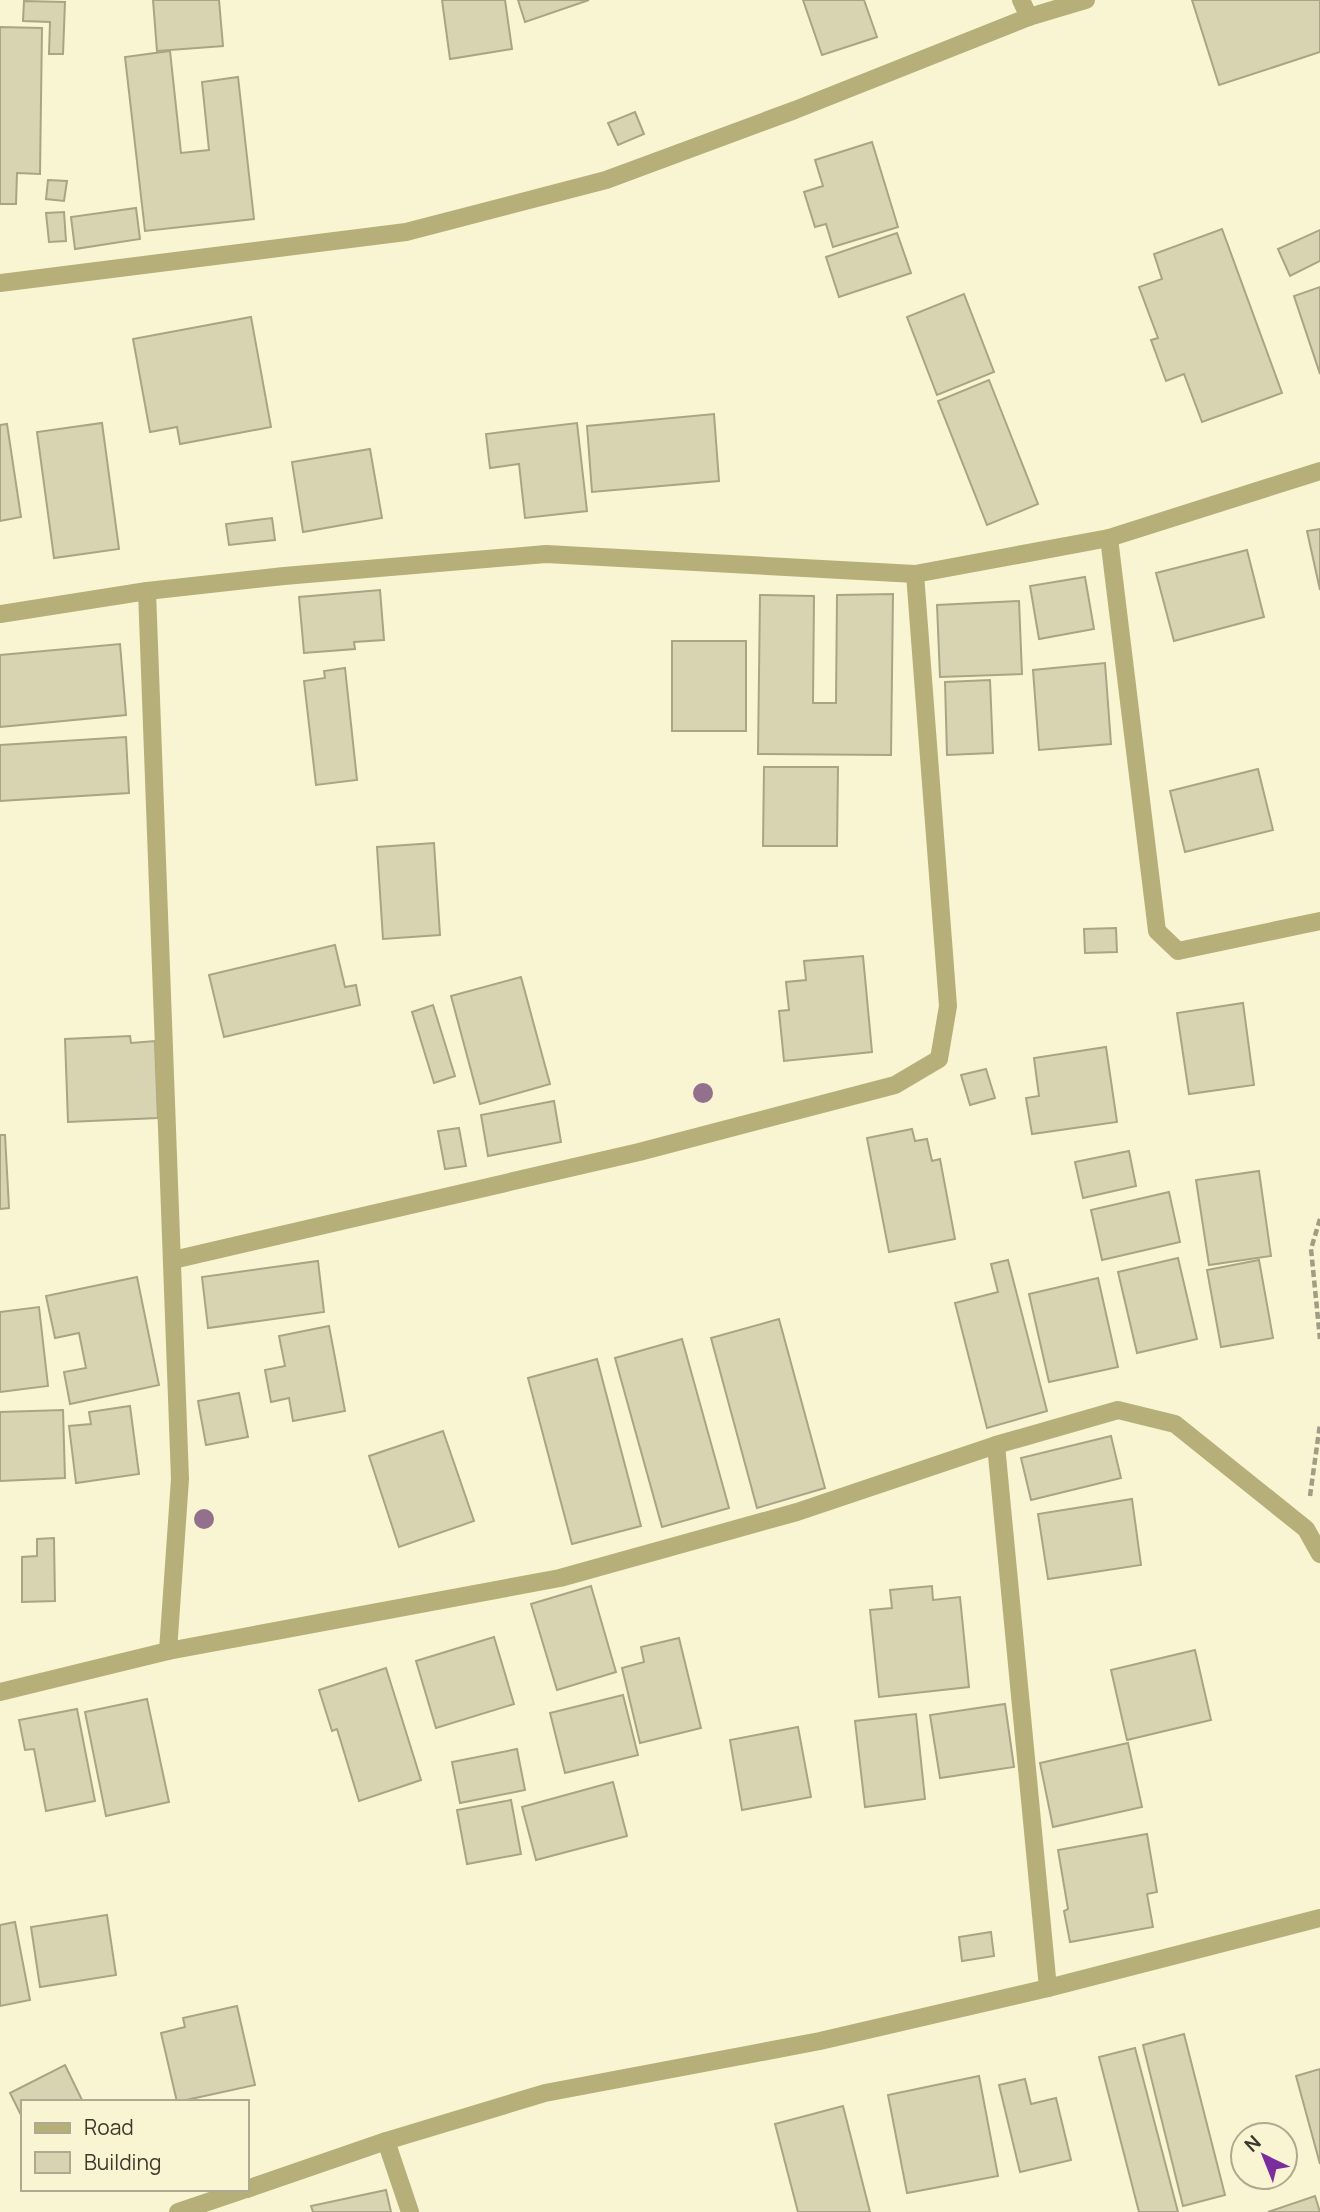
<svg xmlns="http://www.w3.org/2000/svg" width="1320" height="2212" viewBox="0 0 1320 2212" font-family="Manrope,sans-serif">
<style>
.building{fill:#d8d4b2;stroke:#a9a584;stroke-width:2}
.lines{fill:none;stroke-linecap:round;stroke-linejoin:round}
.path{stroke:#9f9d84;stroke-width:4.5;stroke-dasharray:7 3.5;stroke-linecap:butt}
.minor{stroke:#b6af79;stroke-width:18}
.tree{fill:#93718d}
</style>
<rect width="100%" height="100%" fill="#f9f5d2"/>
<g class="building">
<polygon points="153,0 219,0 223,46 157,51"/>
<polygon points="442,0 505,0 512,49 450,59"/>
<polygon points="518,0 589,0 525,22"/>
<polygon points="803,0 864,0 877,37 822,55"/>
<polygon points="1192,0 1320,0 1320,52 1219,85"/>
<polygon points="24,1 65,2 63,54 49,54 50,22 23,21"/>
<polygon points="0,27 42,28 40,174 17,173 16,204 0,204"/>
<polygon points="170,51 181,153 209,150 202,82 238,77 254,219 145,231 125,57"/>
<polygon points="635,112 644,134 618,145 608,123"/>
<polygon points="872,142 898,227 833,247 826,224 815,227 804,192 823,186 815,160"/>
<polygon points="48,180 67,181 64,201 46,199"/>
<polygon points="136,208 140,239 75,249 71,217"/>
<polygon points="64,212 66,241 49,242 46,213"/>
<polygon points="1222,229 1282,393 1202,422 1184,374 1166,381 1151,340 1158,338 1139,287 1162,279 1154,254"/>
<polygon points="1320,230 1320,261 1290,276 1278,249"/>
<polygon points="897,233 911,273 839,297 826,257"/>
<polygon points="1320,287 1320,374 1294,296"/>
<polygon points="964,294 994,372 937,395 907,317"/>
<polygon points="251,317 271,427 180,444 177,427 150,432 133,339"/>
<polygon points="989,380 1038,504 987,525 938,401"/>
<polygon points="714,414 719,481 592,492 587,426"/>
<polygon points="102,423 119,549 54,558 37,432"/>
<polygon points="577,423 587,511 525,518 519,464 490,468 486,434"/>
<polygon points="7,424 21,517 0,521 0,425"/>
<polygon points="370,449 382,518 303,532 292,462"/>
<polygon points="272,518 275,540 229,545 226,524"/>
<polygon points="1320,529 1320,590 1307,531"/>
<polygon points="1247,550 1264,617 1174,641 1156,573"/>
<polygon points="1085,577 1094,629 1039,639 1030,586"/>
<polygon points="380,590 384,640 354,642 355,649 304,653 299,597"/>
<polygon points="893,594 891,755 758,754 760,595 814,596 813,703 836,703 837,595"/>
<polygon points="1019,601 1022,674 940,677 937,605"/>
<rect x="672" y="641" width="74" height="90"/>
<polygon points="120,644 126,715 0,727 0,655"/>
<polygon points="1105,663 1111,744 1039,750 1033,670"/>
<polygon points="345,668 357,780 316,785 304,681 325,678 324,671"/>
<polygon points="990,680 993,753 947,755 945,682"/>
<polygon points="126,737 129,793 0,801 0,745"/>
<polygon points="764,767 838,767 837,846 763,846"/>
<polygon points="1258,769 1273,830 1185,852 1170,791"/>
<polygon points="434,843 440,935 383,939 377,847"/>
<polygon points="1116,928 1117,952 1085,953 1084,929"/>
<polygon points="335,945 345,987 356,985 360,1005 224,1037 209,975"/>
<polygon points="863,956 872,1052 784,1061 779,1011 789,1010 786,982 806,980 804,961"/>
<polygon points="521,977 550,1084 480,1104 451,996"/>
<polygon points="1243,1003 1254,1085 1189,1094 1177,1013"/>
<polygon points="433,1005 455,1076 434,1083 412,1012"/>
<polygon points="130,1036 131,1043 155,1041 158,1118 68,1122 65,1039"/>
<polygon points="1106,1047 1117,1122 1032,1134 1026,1098 1039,1096 1034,1058"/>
<polygon points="986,1069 995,1098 970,1105 961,1075"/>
<polygon points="554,1101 561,1142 488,1156 481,1115"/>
<polygon points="459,1128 466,1166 445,1169 438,1131"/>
<polygon points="912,1129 915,1141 927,1139 932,1161 940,1159 955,1239 889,1252 867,1138"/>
<polygon points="0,1135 5,1135 9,1208 0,1209"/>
<polygon points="1129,1151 1136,1186 1083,1198 1075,1162"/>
<polygon points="1259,1171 1271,1256 1209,1265 1196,1180"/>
<polygon points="1169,1192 1180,1242 1102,1260 1091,1210"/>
<polygon points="1178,1258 1197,1339 1137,1353 1118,1272"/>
<polygon points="1008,1260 1047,1411 987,1428 955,1303 998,1292 991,1264"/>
<polygon points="1259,1260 1273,1338 1221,1347 1207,1270"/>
<polygon points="318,1261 324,1312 208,1328 202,1277"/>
<polygon points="137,1277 159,1385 70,1404 64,1372 86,1368 79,1333 55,1338 46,1296"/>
<polygon points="1098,1278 1118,1367 1049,1382 1029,1294"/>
<polygon points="39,1307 48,1386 0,1392 0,1312"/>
<polygon points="779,1319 825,1488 757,1508 711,1338"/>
<polygon points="329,1326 345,1411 293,1421 289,1398 271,1402 265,1370 285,1366 279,1336"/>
<polygon points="682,1339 729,1508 662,1527 615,1358"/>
<polygon points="597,1359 641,1526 572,1544 528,1378"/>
<polygon points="239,1393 248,1437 206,1445 198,1401"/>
<polygon points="130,1406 139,1474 76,1483 69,1426 91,1424 89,1412"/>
<polygon points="63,1410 65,1478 0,1481 0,1412"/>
<polygon points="443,1431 474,1521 399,1547 369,1456"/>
<polygon points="1111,1436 1121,1478 1031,1500 1021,1458"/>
<polygon points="1132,1499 1141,1565 1048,1579 1038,1514"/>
<polygon points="54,1538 55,1601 22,1602 22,1557 37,1556 37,1539"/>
<polygon points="591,1586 616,1672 557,1690 531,1604"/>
<polygon points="932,1586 933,1600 960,1597 969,1687 879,1697 870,1610 892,1608 890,1590"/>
<polygon points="494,1637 514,1704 436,1728 416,1661"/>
<polygon points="679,1638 701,1728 640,1743 622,1668 644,1662 641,1647"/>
<polygon points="1195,1650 1211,1720 1127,1740 1111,1670"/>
<polygon points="386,1668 421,1780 359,1801 337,1729 332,1731 319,1690"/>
<polygon points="623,1695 638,1755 565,1773 550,1713"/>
<polygon points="147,1699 169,1802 106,1816 85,1712"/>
<polygon points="1005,1704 1014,1767 940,1778 930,1715"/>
<polygon points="77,1709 95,1801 46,1811 34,1749 25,1750 19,1720"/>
<polygon points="916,1714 925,1799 865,1807 855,1721"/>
<polygon points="798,1727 811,1797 742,1810 730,1740"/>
<polygon points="1128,1743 1142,1807 1053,1827 1040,1763"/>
<polygon points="517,1749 525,1790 460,1803 452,1762"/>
<polygon points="613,1782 627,1836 536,1860 522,1807"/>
<polygon points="511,1800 521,1854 467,1864 457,1810"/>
<polygon points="1147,1834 1157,1892 1147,1894 1153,1927 1070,1942 1064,1911 1068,1909 1058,1850"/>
<polygon points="107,1915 116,1975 40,1987 31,1927"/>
<polygon points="15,1922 30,2000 0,2006 0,1925"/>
<polygon points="991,1932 994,1956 962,1961 959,1937"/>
<polygon points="237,2006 255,2085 177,2102 161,2033 185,2027 183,2018"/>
<polygon points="1184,2034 1225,2195 1183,2206 1143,2045"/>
<polygon points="1135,2048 1178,2212 1139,2212 1099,2057"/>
<polygon points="65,2065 83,2102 23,2102 23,2119 10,2093"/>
<polygon points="1320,2069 1320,2164 1296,2076"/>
<polygon points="979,2076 998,2176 907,2193 888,2095"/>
<polygon points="1025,2079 1031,2104 1056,2098 1071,2160 1020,2172 999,2085"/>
<polygon points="843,2106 870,2212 798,2212 775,2124"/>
<polygon points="386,2190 391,2212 313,2212 311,2206"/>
<polygon points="1315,2196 1320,2212 1268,2212"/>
</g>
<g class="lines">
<g class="path">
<polyline points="1320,1219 1311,1249 1320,1339"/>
<polyline points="1310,1496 1320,1424"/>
</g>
<g class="minor">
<polyline points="1021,0 1029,17"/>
<polyline points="0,283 406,232 606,180 795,110 1029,17 1086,0"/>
<polyline points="1109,538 1157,931 1178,951 1320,921"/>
<polyline points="147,591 180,1479 168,1651"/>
<polyline points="0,614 147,591 284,576 546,554 915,574 1109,538 1320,471"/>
<polyline points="173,1260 639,1152 895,1085 939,1059 948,1006 915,574"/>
<polyline points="996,1445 1048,1988"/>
<polyline points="0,1692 168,1651 560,1578 797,1512 996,1445 1118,1410 1175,1424 1306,1529 1320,1554"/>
<polyline points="386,2141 410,2212"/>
<polyline points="247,2189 386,2141 545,2093 820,2041 1048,1988 1320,1918"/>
<polyline points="178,2212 246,2189"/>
</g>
</g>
<g class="tree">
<circle cx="703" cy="1093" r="10"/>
<circle cx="204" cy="1519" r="10"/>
</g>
<rect x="21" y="2100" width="228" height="91" fill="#f9f5d2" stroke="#adaa8f" stroke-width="2"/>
<rect x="35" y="2123" width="35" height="10" fill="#b6af79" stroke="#adaa8f" stroke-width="2"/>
<text x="84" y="2135" font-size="21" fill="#3a392b">Road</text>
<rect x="35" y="2152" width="35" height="21" fill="#d8d4b2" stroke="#adaa8f" stroke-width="2"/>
<text x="84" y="2170" font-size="21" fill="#3a392b">Building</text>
<g transform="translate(1264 2156) rotate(317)"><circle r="33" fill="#f9f5d2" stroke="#adaa8f" stroke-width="2"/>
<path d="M0-5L12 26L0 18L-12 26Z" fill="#7c2d9d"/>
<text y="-10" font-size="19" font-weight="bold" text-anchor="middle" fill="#3a392b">N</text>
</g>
</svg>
